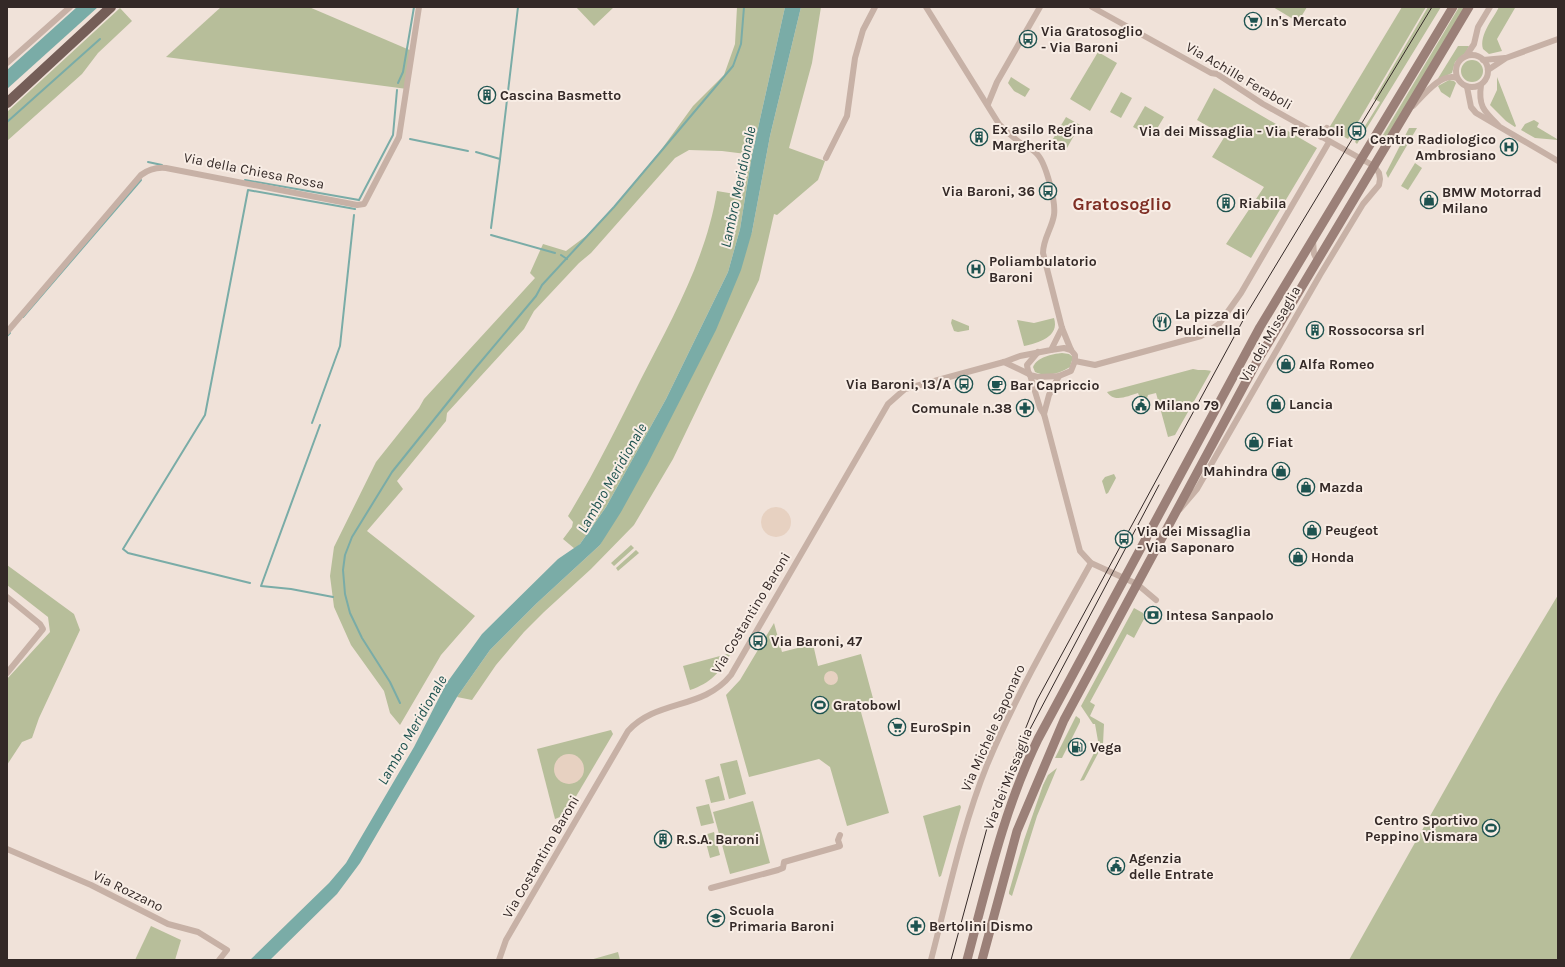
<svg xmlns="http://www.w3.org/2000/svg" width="1565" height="967" viewBox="0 0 1565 967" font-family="Karla,sans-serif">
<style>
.green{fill:#b7be9a}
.plaza{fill:#e7d1c1}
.water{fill:#7aaca7}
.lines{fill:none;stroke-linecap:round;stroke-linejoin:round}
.stream{stroke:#7aaca7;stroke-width:2}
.minor{stroke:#c7b1a6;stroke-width:6}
.secondary{stroke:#9b8078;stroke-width:9}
.primary{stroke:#755e58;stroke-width:10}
.tram{stroke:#342927;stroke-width:1}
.labels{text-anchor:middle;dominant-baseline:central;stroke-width:4;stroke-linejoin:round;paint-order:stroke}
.poi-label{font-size:14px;font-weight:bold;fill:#342927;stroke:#f8ede5;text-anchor:start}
.street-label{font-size:14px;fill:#342927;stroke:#f8ede5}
.water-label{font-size:15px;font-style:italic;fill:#1e5350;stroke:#f8ede5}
.district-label{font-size:18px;font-weight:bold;fill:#7f2e24;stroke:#f8ede5}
</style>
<rect width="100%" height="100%" fill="#f0e2d9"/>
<g class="green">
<polygon points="221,7 309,7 412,51 407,89 166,57"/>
<polygon points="576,7 614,7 594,26"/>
<path d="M737,7H785L752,155L740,229L728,272L666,399L606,507L580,544L575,549L563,539L572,527L573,522L568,516C595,472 618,425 641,379C672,319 706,259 717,191L735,194L746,154L722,151L689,150L675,158L591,253L579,263L534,311L524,329L447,413L446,421L397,481L403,489L367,531L475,616L441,655L400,725L390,713L384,691L351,645L334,607L330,576L334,547L376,462L419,408L424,399L535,278L530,273L543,244L566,251L586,236L614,207L661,150L693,106L724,75L735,44Z"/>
<polygon points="801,7 821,7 812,63 789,148 825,161 818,180 777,215 774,214 759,280 673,459 634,525 591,569 544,612 524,632 496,665 472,700 457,697 490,650 537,603 600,545 752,232 770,136"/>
<polygon points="1273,7 1307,7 1298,22"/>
<polygon points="1402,7 1426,7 1348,139 1329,128"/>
<polygon points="1428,7 1441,7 1357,144 1355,142 1380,102 1374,99"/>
<polygon points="1459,7 1465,7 1384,143 1380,140"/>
<path d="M1499,7H1518L1515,8L1497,39L1502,51L1489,54L1483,49C1479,35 1493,19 1499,7Z"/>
<polygon points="120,8 132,21 98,53 82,74 7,141 7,112"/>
<polygon points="1458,46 1469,46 1466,52 1455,62 1452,73 1437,80"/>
<polygon points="1098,52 1117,63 1090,111 1070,99"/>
<circle cx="1472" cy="71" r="11"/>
<polygon points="1011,77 1030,89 1025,97 1014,91 1008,83"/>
<polygon points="1497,77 1516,126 1515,127 1506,121 1490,105 1497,90"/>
<polygon points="1449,80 1454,81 1456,83 1450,98 1441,92 1438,86"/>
<polygon points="1214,88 1317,148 1251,258 1226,244 1264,187 1212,157 1225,136 1197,120"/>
<polygon points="1121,92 1132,98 1121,118 1110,112"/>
<polygon points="1145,106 1164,117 1152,137 1133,127"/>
<polygon points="1066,117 1080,125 1067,148 1053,139"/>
<polygon points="1534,120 1539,123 1537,127 1557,139 1558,138 1558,140 1535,138 1521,130 1525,124"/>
<polygon points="1409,128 1417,128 1388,178 1386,173"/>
<polygon points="1415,163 1422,168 1408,190 1401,186"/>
<path d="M1054,318C1060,337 1038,343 1024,346L1017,320L1034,323Z"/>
<polygon points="952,319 969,326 969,330 958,332 954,331 951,323"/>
<path d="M1062,353L1069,354L1073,357L1070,367C1060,373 1047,378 1035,372L1033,367C1037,357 1052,354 1062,353Z"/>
<path d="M1193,369C1200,371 1206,369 1211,371L1175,435L1168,437L1156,393L1148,395L1147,398H1140L1138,393C1128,396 1114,403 1107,392Z"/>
<polygon points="1114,474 1116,478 1108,493 1106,494 1102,481 1105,477"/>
<polygon points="631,545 634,548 614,566 611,563"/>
<polygon points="636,550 639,553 618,571 616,568"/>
<polygon points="7,565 74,614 80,630 39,718 32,738 22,742 7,765 7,679 50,632 48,617 7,585"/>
<polygon points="1558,595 1558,960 1349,960 1497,697"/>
<polygon points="1134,608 1143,613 1144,619 1134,638 1127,634 1090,702 1095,705 1090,716 1104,724 1103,744 1084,780 1080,781 1097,747 1096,742 1098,741 1095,724 1093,724 1081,706"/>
<polygon points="774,623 782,652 813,644 818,666 861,654 874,702 859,705 889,813 847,826 830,767 819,759 749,777 726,695 740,680"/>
<path d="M731,653C720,672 711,683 690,690L683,666Z"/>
<polygon points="1076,716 1080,719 1080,722 1062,758 1055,758"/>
<polygon points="611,730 613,734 565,815 555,819 537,749"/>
<polygon points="737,760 746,794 729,799 720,764"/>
<polygon points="1057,768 1037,816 1012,896 1009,894 1009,892 1024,840 1043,785 1048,775"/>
<polygon points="719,776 725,800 711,803 705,780"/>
<polygon points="753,801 770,863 730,874 713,812"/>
<polygon points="709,804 714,823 701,826 696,807"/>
<polygon points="960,805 961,807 941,876 939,877 923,816"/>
<polygon points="714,832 720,855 710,858 704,835"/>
<polygon points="151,926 181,940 175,960 135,960"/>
<polygon points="618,952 620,960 590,960"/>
</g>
<g class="plaza">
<circle cx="776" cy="522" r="15"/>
<circle cx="831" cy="678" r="7"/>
<circle cx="569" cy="769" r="15"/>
</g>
<g class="water">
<polygon points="77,7 98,7 7,89 7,70"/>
<polygon points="785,7 801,7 770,136 752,232 741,270 716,330 647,465 621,512 600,545 537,603 490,650 457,697 360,863 337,894 270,960 250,960 329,883 346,863 414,747 446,684 482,634 558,559 580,544 606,507 666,399 728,272 740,229 752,155"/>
</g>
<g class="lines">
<g class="stream">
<polyline points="398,83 403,72 414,7"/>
<polyline points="7,122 100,39"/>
<polyline points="410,139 468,151"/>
<polyline points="476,152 500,159 491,228"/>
<polyline points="500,159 518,7"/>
<polyline points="148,162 162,165"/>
<polyline points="245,180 359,200 393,135 397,90"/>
<polyline points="491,235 555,253"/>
<polyline points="561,255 567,259"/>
<polyline points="23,317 141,180"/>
<polyline points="7,336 10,333"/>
<polyline points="312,423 340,346 354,215"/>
<polyline points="320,425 261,586 291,589 333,597"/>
<polyline points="250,583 128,553 123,549 205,415 248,190 355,209"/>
<polyline points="400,703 390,682 362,638 350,613 345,594 343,570 345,555 352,537 392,472 473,371 536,296 542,285 614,207 733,66 741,44 744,7"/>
</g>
<g class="minor">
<path d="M926,7L999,124C1006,131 1013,138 1022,144C1027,147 1033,149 1037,154C1046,163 1056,202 1054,215C1052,228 1043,239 1043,253L1062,328L1071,350L1075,355V361L1071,371L1059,376L1038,377L1030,375L1028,371L1027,365L1038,352"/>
<polyline points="1092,7 1211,73 1217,74 1263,104 1374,166 1379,173 1380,179 1379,185 1363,204 1320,275 1197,489 1180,509"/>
<circle cx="1472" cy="71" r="16"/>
<polyline points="1466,56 1474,44 1478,27 1490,7"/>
<polyline points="1483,60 1505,58"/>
<polyline points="7,63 70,7"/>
<polyline points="1488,70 1506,58 1558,39"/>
<path d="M1481,85C1478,106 1484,111 1498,125"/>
<polyline points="1467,87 1471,107 1476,113 1558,161"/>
<polyline points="988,104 997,82 1040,7"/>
<path d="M1413,106C1423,96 1441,72 1457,78"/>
<polyline points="1321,137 1327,128"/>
<polyline points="826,158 847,116 855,58 863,30 875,7"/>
<polyline points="1313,241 1314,254 1318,262"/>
<path d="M7,332L141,175C149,169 156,167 166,168L357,205L364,204L399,137L419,7"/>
<polyline points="1051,350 1064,348 1071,350"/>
<polyline points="1075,361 1095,365 1201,336 1219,324 1241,293 1329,142"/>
<polyline points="1004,362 1029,374"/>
<polyline points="1030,375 1040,408 1044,414 1080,551 1091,563 1137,584 1156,600"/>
<polyline points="1044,414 1049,395 1059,376"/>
<polyline points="7,597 40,624 43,629 7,673"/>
<polyline points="7,849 91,885 168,924 198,932 227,950 219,960"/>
<polyline points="711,888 778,870 783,868 784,862 840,846 838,840 840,835"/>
<path d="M499,960L506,940L628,731C657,699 703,710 731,675L888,404L905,389L1004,362L1020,356L1051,350L1062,328"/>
<path d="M931,960C948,895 962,827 987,765C1016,695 1054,629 1091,563"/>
</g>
<g class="secondary">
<path d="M967,960C987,885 1004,809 1038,739L1260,327L1453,7"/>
<polyline points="982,960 1017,831 1064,720 1255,365 1469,7"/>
</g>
<polyline class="primary" points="7,103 111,7"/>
<g class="tram">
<polyline points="1029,731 1159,485"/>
<polyline points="951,960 990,817 1037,700 1247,313 1432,7"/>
</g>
</g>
<defs>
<symbol id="supermarket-ring" viewBox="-11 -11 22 22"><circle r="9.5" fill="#f8ede5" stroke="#1e5350" stroke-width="1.5"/><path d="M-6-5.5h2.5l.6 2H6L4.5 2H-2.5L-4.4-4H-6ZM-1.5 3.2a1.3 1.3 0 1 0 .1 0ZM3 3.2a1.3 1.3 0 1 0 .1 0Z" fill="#1e5350"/></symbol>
<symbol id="bus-ring" viewBox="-11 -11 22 22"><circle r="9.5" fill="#f8ede5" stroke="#1e5350" stroke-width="1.5"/><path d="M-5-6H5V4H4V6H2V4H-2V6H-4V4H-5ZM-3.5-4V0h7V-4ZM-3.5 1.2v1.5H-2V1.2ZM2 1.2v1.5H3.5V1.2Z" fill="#1e5350"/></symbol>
<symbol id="building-ring" viewBox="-11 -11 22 22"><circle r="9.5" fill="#f8ede5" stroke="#1e5350" stroke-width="1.5"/><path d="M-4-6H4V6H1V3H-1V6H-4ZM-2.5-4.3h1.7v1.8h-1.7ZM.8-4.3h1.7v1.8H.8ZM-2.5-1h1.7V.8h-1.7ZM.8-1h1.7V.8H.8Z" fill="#1e5350"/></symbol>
<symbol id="hospital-ring" viewBox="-11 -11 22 22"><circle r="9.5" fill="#f8ede5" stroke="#1e5350" stroke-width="1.5"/><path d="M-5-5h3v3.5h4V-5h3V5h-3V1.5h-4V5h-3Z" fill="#1e5350"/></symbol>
<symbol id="shop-ring" viewBox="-11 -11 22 22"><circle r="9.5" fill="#f8ede5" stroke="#1e5350" stroke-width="1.5"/><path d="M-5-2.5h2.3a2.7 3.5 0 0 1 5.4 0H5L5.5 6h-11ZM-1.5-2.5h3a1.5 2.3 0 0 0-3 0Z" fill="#1e5350"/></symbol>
<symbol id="restaurant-ring" viewBox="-11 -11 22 22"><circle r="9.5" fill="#f8ede5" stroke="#1e5350" stroke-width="1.5"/><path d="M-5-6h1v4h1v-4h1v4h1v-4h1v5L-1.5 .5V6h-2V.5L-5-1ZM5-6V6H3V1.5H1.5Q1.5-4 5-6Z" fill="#1e5350"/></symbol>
<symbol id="cafe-ring" viewBox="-11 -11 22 22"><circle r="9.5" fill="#f8ede5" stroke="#1e5350" stroke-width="1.5"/><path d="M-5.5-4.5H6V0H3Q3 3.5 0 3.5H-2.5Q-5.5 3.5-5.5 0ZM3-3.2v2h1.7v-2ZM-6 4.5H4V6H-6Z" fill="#1e5350"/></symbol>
<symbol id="civic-ring" viewBox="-11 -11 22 22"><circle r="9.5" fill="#f8ede5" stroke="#1e5350" stroke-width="1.5"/><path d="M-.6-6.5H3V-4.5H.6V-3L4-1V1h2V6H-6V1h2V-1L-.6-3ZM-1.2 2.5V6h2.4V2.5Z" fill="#1e5350"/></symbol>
<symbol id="pharmacy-ring" viewBox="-11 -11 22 22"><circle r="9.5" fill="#f8ede5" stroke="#1e5350" stroke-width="1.5"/><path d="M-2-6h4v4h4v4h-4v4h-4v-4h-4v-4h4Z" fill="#1e5350"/></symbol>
<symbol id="bank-ring" viewBox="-11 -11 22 22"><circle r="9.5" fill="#f8ede5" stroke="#1e5350" stroke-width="1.5"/><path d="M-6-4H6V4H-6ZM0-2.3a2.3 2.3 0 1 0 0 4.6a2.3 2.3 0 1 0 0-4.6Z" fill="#1e5350"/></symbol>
<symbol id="stadium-ring" viewBox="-11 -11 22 22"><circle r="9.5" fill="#f8ede5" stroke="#1e5350" stroke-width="1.5"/><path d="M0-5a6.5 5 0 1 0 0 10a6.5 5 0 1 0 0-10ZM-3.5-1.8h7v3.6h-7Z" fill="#1e5350"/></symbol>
<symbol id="fuel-ring" viewBox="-11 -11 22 22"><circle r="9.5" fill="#f8ede5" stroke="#1e5350" stroke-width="1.5"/><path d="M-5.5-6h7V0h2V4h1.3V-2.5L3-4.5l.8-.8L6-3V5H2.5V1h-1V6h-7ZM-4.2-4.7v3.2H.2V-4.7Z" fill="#1e5350"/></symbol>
<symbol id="school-ring" viewBox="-11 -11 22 22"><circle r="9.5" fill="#f8ede5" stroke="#1e5350" stroke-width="1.5"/><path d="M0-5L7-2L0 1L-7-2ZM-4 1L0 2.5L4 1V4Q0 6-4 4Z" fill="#1e5350"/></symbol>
</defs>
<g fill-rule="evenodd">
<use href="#supermarket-ring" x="1243" y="11" width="20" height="20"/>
<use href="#bus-ring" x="1018" y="29" width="20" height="20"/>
<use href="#building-ring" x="477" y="85" width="20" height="20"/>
<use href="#bus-ring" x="1347" y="121" width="20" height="20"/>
<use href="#building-ring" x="969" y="127" width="20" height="20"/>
<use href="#hospital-ring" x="1499" y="137" width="20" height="20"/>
<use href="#bus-ring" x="1038" y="181" width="20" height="20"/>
<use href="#shop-ring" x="1419" y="190" width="20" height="20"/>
<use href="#building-ring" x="1216" y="193" width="20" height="20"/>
<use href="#hospital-ring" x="966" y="259" width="20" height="20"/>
<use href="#restaurant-ring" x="1152" y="312" width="20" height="20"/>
<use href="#building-ring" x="1305" y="320" width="20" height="20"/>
<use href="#shop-ring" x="1276" y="354" width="20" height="20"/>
<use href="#bus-ring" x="954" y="374" width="20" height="20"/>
<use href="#cafe-ring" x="987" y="375" width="20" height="20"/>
<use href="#shop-ring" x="1266" y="394" width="20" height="20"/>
<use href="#civic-ring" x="1131" y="395" width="20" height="20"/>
<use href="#pharmacy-ring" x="1015" y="398" width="20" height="20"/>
<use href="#shop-ring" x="1244" y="432" width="20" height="20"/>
<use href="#shop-ring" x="1271" y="461" width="20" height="20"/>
<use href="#shop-ring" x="1296" y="477" width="20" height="20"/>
<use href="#shop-ring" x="1302" y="520" width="20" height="20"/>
<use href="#bus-ring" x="1114" y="529" width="20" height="20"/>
<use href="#shop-ring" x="1288" y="547" width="20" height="20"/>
<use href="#bank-ring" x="1143" y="605" width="20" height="20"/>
<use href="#bus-ring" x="748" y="631" width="20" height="20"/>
<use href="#stadium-ring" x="810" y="695" width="20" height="20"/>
<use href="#supermarket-ring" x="887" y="717" width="20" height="20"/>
<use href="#fuel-ring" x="1067" y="737" width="20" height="20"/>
<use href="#stadium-ring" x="1481" y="818" width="20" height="20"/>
<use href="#building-ring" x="653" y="829" width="20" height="20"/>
<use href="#civic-ring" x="1106" y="856" width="20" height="20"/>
<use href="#school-ring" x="706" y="908" width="20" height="20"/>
<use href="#pharmacy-ring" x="906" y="916" width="20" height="20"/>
</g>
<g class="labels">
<g class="poi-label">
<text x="1266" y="21">In's Mercato</text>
<text x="1041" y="31">Via Gratosoglio<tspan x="1041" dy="16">- Via Baroni</tspan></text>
<text x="500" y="95">Cascina Basmetto</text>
<text x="992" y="129">Ex asilo Regina<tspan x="992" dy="16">Margherita</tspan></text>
<text x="1344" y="131" text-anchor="end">Via dei Missaglia - Via Feraboli</text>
<text x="1496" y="139" text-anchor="end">Centro Radiologico<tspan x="1496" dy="16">Ambrosiano</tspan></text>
<text x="1035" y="191" text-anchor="end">Via Baroni, 36</text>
<text x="1442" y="192">BMW Motorrad<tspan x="1442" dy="16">Milano</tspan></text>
<text x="1239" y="203">Riabila</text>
<text x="989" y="261">Poliambulatorio<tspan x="989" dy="16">Baroni</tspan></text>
<text x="1175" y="314">La pizza di<tspan x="1175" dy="16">Pulcinella</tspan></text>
<text x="1328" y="330">Rossocorsa srl</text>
<text x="1299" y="364">Alfa Romeo</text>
<text x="951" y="384" text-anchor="end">Via Baroni, 13/A</text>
<text x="1010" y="385">Bar Capriccio</text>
<text x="1289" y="404">Lancia</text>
<text x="1154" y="405">Milano 79</text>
<text x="1012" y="408" text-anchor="end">Comunale n.38</text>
<text x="1267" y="442">Fiat</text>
<text x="1268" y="471" text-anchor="end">Mahindra</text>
<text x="1319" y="487">Mazda</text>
<text x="1325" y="530">Peugeot</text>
<text x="1137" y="531">Via dei Missaglia<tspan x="1137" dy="16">- Via Saponaro</tspan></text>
<text x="1311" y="557">Honda</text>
<text x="1166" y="615">Intesa Sanpaolo</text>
<text x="771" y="641">Via Baroni, 47</text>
<text x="833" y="705">Gratobowl</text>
<text x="910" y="727">EuroSpin</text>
<text x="1090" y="747">Vega</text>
<text x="1478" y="820" text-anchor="end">Centro Sportivo<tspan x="1478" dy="16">Peppino Vismara</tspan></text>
<text x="676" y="839">R.S.A. Baroni</text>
<text x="1129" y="858">Agenzia<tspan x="1129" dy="16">delle Entrate</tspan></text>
<text x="729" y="910">Scuola<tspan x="729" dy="16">Primaria Baroni</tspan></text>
<text x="929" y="926">Bertolini Dismo</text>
</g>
<g class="street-label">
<text transform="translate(1239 76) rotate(30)">Via Achille Feraboli</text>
<text transform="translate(254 171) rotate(11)">Via della Chiesa Rossa</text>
<text transform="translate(1270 334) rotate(-60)">Via dei Missaglia</text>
<text transform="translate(751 613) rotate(-59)">Via Costantino Baroni</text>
<text transform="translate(993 728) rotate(-66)">Via Michele Saponaro</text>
<text transform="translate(1008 779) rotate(-68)">Via dei Missaglia</text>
<text transform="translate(541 857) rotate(-60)">Via Costantino Baroni</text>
<text transform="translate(128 891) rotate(26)">Via Rozzano</text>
</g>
<g class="water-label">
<text transform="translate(738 187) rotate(-78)">Lambro Meridionale</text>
<text transform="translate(612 478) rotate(-60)">Lambro Meridionale</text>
<text transform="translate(412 730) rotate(-60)">Lambro Meridionale</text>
</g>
<g class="district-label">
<text x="1122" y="204">Gratosoglio</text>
</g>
</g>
<rect width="1565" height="967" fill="none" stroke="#342927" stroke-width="16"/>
</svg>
